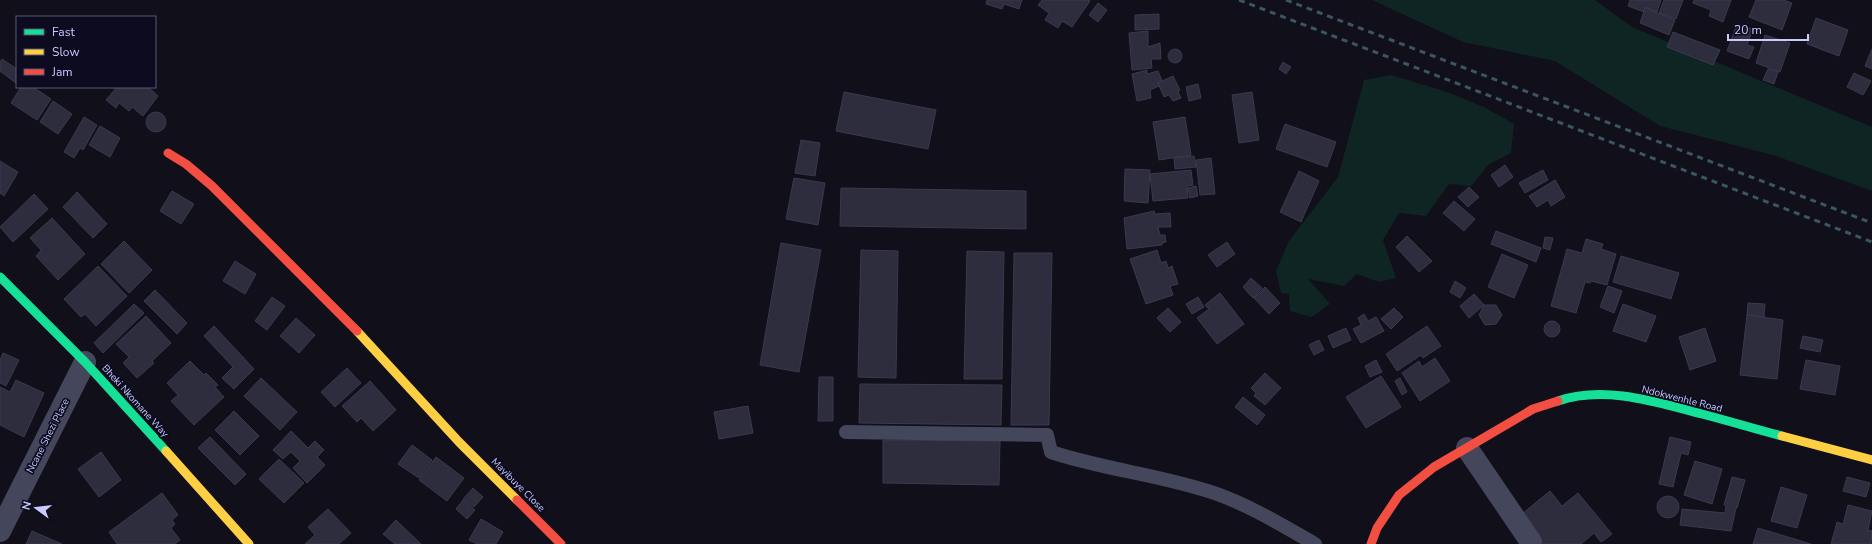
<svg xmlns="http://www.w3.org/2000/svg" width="1872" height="544" viewBox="0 0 1872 544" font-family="'Nunito Sans',sans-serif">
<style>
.green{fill:#0e2524}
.building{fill:#2d2d3e;stroke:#3a3950}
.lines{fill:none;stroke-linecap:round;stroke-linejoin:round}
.lane{stroke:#44465b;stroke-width:14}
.street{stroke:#44465b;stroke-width:22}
.fast{stroke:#16e098;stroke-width:9}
.slow{stroke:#ffcf43;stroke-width:9}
.jam{stroke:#f24e42;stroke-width:9}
.rail{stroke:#3b5662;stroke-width:3;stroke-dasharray:6 5;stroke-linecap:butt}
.labels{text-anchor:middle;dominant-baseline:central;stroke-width:3.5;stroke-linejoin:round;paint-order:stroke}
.street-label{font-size:10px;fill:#c9cbff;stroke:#0c0b1f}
</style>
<rect width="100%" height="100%" fill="#100f1a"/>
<g class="green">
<polygon points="1372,0 1595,0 1632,27 1872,127 1872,191 1773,155 1660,126 1555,61 1463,42"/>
<polygon points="1391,75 1444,91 1484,107 1514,124 1511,153 1489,164 1471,186 1449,184 1426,216 1399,213 1383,240 1396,278 1379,282 1357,274 1344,286 1308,279 1330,304 1312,317 1290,311 1289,294 1281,293 1276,271 1289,241 1338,177 1364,80"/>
</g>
<g class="building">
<polygon points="987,0 1022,0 1019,9 1004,4 1002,9 986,4"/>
<polygon points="1042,0 1089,0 1090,1 1072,27 1062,21 1058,28 1045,20 1049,13 1038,5"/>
<polygon points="1630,0 1661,0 1657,12 1645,7 1644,12 1628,6"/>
<polygon points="1664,0 1683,0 1676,19 1659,13"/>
<polygon points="1694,0 1731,0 1723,22 1709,16 1711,10 1693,3"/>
<polygon points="1756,0 1783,0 1792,3 1782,30 1749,17"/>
<polygon points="1098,3 1107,10 1098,22 1089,15"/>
<polygon points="1645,8 1675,20 1669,35 1640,23"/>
<polygon points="1159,14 1159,29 1135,30 1135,15"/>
<polygon points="1816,18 1848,30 1839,56 1807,44"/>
<polygon points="1737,24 1753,29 1747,45 1754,47 1749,59 1727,51"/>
<polygon points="1148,31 1148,47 1160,43 1161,59 1151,59 1152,68 1132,70 1129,33"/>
<polygon points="1673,32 1720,50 1713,65 1667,47"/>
<polygon points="1765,35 1790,43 1780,72 1756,63"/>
<circle cx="1175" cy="56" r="7"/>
<polygon points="1872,49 1872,69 1865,66"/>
<polygon points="2,59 17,69 16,83 0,71 0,62"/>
<polygon points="1283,62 1291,67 1286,74 1279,69"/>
<polygon points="1768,69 1778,72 1774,84 1763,80"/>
<polygon points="1147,70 1147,74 1158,71 1162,81 1158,83 1159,86 1150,90 1151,98 1137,101 1132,74"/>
<polygon points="1854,73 1871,81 1863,95 1847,87"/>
<polygon points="1173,76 1180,90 1178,92 1181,98 1173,101 1169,95 1164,97 1158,83"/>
<polygon points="1198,84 1201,98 1189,101 1186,87"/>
<polygon points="21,87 33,87 51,99 37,120 11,103"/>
<polygon points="117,87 148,87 158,96 143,116 132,107 129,111 119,103 116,108 106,100"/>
<polygon points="844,92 936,110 928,149 836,131"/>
<polygon points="1252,92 1259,140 1239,143 1232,95"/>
<polygon points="53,101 72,114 58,134 40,122"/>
<circle cx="156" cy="122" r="10"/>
<polygon points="84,117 97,125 83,150 80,148 74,158 64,152"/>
<polygon points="1185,117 1191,155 1159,160 1153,122"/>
<polygon points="1285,124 1336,142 1327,167 1276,149"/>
<polygon points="100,126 120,138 110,157 89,145"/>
<polygon points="801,140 820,143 815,176 795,173"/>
<polygon points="1194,156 1196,167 1175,169 1174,158"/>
<polygon points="1211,158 1215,194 1200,195 1196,160"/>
<polygon points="0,161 18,172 4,196 0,193"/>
<polygon points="1505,165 1513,177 1499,187 1491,175"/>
<polygon points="1125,169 1150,170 1148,203 1124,201"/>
<polygon points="1191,170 1193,185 1187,186 1188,198 1153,201 1150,174"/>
<polygon points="1543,170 1548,180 1525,193 1519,183"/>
<polygon points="1299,171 1319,181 1301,222 1280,212"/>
<polygon points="794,178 825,183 818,225 786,219"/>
<polygon points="1555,180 1565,197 1551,206 1548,200 1537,207 1529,196"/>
<polygon points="1196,186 1198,196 1190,198 1188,188"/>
<polygon points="1469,187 1479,197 1468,207 1458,197"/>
<polygon points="841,188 1026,191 1026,229 840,226"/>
<polygon points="172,191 194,204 181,224 160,211"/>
<polygon points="77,192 107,224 93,238 63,207"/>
<polygon points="34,194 48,209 13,242 0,227"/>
<polygon points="1454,201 1475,219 1464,231 1443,213"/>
<polygon points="1154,211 1155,214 1170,213 1171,227 1158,227 1160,235 1165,235 1166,242 1162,243 1162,245 1127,249 1124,218"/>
<polygon points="52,218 85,254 58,280 36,256 41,250 30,238"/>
<polygon points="1496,231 1541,248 1536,262 1491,244"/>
<polygon points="1407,236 1432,261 1419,272 1396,247"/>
<polygon points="1545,237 1553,238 1550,250 1543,248"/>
<polygon points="1586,239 1603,244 1601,249 1616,254 1607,285 1591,281 1590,283 1585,282 1576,313 1551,306 1567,249 1582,253"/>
<polygon points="124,241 152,270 129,293 101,264"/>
<polygon points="1227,242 1235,254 1217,267 1208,255"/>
<polygon points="781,243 821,250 799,372 760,365"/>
<polygon points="861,250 898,251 896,378 858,377"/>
<polygon points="1157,250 1161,263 1166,261 1168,268 1172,266 1178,284 1170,286 1173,295 1146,304 1130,259"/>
<polygon points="967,251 1004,252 1002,379 964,379"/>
<polygon points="1014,253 1052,253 1049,425 1011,425"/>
<polygon points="1502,254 1528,265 1514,298 1488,287"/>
<polygon points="1621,256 1679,273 1671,299 1613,282"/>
<polygon points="235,261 256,274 245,294 223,281"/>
<polygon points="98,266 127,296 96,326 85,314 81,317 64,299"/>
<polygon points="1251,278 1262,288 1253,298 1243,287"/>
<polygon points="1455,281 1466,288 1460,298 1450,292"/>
<polygon points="1608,286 1622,291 1614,313 1600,307"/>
<polygon points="1265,287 1280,303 1269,314 1254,298"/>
<polygon points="155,290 187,323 177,334 144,301"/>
<polygon points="1220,293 1244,324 1217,344 1197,318 1209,309 1205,305"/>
<polygon points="1474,294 1484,305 1469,318 1460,306"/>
<polygon points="272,297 285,306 267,330 255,321"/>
<polygon points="1198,297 1204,307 1192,314 1186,304"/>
<polygon points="1748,303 1765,304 1764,317 1747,315"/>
<polygon points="134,304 144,313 103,353 94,343"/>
<polygon points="1623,304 1656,316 1646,342 1613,331"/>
<polygon points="1484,305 1496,305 1502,315 1496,324 1485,325 1479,315"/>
<polygon points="1168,308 1181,322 1170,332 1157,318"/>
<polygon points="1394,308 1403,317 1391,329 1381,319"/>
<polygon points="1364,314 1368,321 1376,317 1384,331 1361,343 1353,329 1361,325 1358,318"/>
<polygon points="1747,315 1783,320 1777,379 1740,375"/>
<polygon points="146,316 171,343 152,361 154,363 137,378 123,363 129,357 116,344"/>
<polygon points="296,318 315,335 299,353 280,336"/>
<circle cx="1552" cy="329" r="8"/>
<polygon points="214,326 254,369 234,389 222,378 233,367 204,336"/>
<polygon points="1427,326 1441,346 1423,358 1421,355 1397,371 1386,354"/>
<polygon points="1346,328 1351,340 1333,348 1328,336"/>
<polygon points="1705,328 1716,361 1690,370 1679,337"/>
<polygon points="1803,336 1823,340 1820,352 1800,348"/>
<polygon points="1319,340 1324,350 1314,355 1309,345"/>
<polygon points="3,353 19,360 6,386 0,383 0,360"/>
<polygon points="1435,358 1450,381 1420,401 1402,373 1419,361 1422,367"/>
<polygon points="1376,360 1382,372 1370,377 1365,366"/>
<polygon points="1806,360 1840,366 1835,395 1800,389"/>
<polygon points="190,361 204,375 206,373 218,385 215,387 224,397 194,425 171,401 178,395 167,383"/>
<polygon points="347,368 361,383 335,407 321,392"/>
<polygon points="1265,373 1281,388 1265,405 1254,396 1256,393 1251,388"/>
<polygon points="1381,376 1401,407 1366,428 1346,397"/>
<polygon points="819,377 833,377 833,421 818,421"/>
<polygon points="261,378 297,412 280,430 244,396"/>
<polygon points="1400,378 1407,392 1402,395 1395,381"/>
<polygon points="16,380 44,393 24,437 0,425 0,387 10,392"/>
<polygon points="370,381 396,410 373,431 361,418 357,422 342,406"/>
<polygon points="860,384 1002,385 1001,425 859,423"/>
<polygon points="1243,397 1265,415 1257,425 1235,407"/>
<polygon points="748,406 753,433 719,439 714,412"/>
<polygon points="234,411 259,436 240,455 215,430"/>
<polygon points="291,431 308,448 315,441 324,450 317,457 325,465 307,483 293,468 300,461 291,452 283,459 273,450"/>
<polygon points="210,437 246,474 235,485 198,448"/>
<polygon points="1670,437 1691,442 1688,455 1681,453 1673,487 1659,484"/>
<polygon points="883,440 1000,441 999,485 883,483"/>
<polygon points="412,445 432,460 419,478 398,464"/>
<polygon points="101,452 121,480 99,497 78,469"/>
<polygon points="436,457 464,478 447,501 419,480"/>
<polygon points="279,459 304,483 284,503 259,479"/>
<polygon points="1695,461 1722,469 1712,504 1684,495"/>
<polygon points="1732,477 1745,480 1737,508 1736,508 1731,531 1680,525 1682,509 1725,513 1726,505 1724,505"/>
<polygon points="1847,477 1870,483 1866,497 1843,491"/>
<polygon points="1781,487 1807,495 1797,528 1771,521"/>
<polygon points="473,488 483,497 474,507 463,499"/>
<polygon points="1550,491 1562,506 1578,493 1612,534 1601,542 1594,533 1581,544 1538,544 1517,518"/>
<polygon points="162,493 178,515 172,520 175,524 171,528 180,540 175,544 117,544 109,532"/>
<circle cx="1668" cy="507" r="11"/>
<polygon points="463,500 475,510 467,519 456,509"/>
<polygon points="1848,505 1872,511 1868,530 1872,531 1871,544 1831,544 1837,522 1843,524"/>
<polygon points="328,509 351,533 339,544 305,544 315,535 308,527"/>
<polygon points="481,519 503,532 496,544 477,544 469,540"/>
<polygon points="396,520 421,544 395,544 383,534"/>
<polygon points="1758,528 1811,544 1753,544"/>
<polygon points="32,531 62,544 26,544"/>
</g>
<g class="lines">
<path class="lane" d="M846,432L1047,435L1051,452C1105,470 1163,475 1217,494C1251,506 1283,526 1315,544"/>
<g class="street">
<polyline points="1467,448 1531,542"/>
<polyline points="0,531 85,362"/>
</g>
<g class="fast">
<polyline points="0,277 85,362 166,451"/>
<path d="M1558,401C1604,385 1656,402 1702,414C1729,421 1755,429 1782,436"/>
</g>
<g class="slow">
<polyline points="357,331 459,442 517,500"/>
<polyline points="1782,436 1872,460"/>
<polyline points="166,451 249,544"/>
</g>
<g class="jam">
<polyline points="168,153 186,164 212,186 357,331"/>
<polyline points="517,500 561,544"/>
<polyline points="1371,544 1377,528 1399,495 1434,467 1533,409 1558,401"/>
</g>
<g class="rail">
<polyline points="1239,0 1872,242"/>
<polyline points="1286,0 1872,223"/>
</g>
</g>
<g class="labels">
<g class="street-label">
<text transform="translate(1682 399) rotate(14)">Ndokwenhle Road</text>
<text transform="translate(135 401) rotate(48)">Bheki Nkomane Way</text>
<text transform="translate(48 436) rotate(-63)">Ncane Shezi Place</text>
<text transform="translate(518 485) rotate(45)">Mayibuye Close</text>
</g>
</g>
<rect x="16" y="16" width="140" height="72" fill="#0c0b1f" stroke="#585879"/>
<rect x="24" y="29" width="20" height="6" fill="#16e098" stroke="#585879"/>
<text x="52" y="36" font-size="12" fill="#c9cbff">Fast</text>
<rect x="24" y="49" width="20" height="6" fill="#ffcf43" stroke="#585879"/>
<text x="52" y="56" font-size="12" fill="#c9cbff">Slow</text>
<rect x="24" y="69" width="20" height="6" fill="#f24e42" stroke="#585879"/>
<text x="52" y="76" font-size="12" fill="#c9cbff">Jam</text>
<g transform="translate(36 508) rotate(285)" stroke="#0c0b1f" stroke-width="3" paint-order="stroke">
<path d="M0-3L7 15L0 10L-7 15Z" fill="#c9cbff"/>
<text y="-6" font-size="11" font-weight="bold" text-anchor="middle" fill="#c9cbff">N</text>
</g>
<path d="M1728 34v6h80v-6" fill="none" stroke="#c9cbff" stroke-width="2"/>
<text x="1734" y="34" font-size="12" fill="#c9cbff" stroke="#0c0b1f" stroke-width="3" paint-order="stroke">20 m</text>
</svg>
